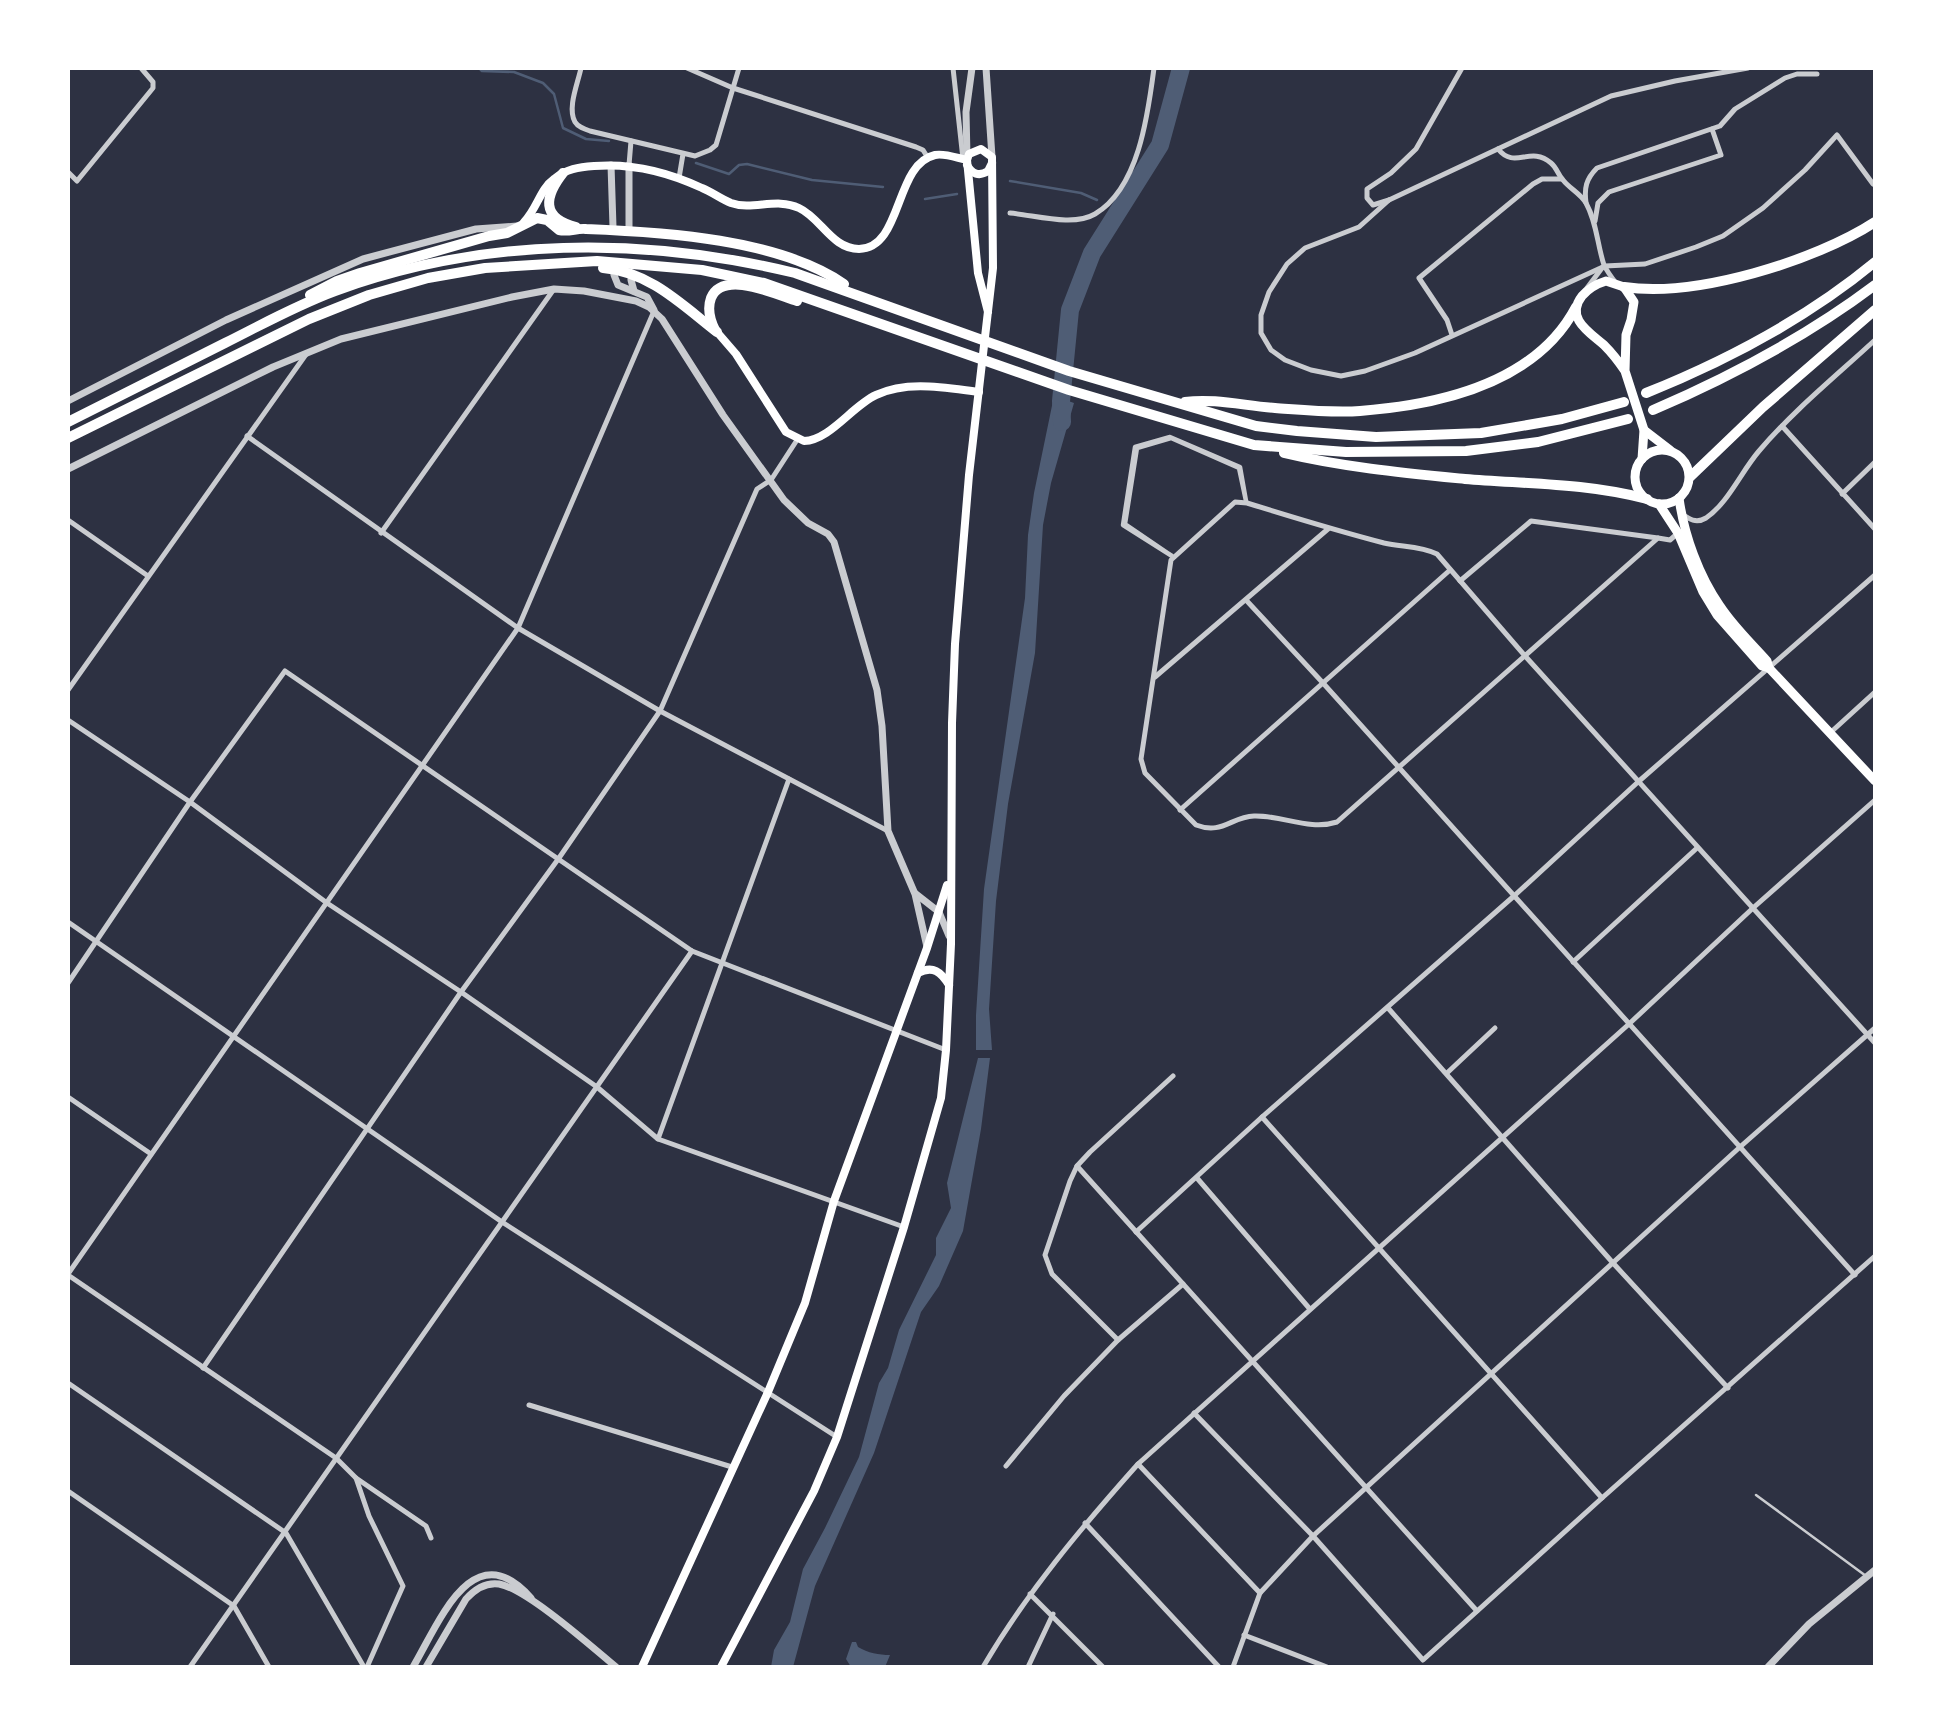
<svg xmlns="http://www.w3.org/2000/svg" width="1943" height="1735" viewBox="0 0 1943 1735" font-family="'Golos Text',sans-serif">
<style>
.water{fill:#4f5d75}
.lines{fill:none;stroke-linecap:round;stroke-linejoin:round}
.stream{stroke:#4f5d75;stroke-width:2.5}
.river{stroke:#4f5d75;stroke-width:18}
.service{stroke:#caccd0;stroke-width:2.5}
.pedestrian{stroke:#caccd0;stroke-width:4.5}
.minor{stroke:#caccd0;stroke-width:5}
.tertiary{stroke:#caccd0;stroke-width:7}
.secondary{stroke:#fff;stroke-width:8}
.primary{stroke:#fff;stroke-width:9}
.motorway{stroke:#fff;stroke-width:10}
</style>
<rect width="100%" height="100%" fill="#2d3142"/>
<g class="water">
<polygon points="1054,396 1074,403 1051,483 1043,525 1035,653 1008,804 996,901 989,1009 992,1050 976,1050 976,1015 984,889 1025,598 1028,535 1034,493"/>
<polygon points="978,1058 990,1058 981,1129 963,1231 939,1286 921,1312 874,1453 815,1586 793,1667 771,1667 774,1650 790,1622 803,1569 825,1528 859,1457 879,1383 888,1368 899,1330 936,1255 936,1238 951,1208 947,1183"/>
<path d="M852,1642H856L858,1647C868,1653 879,1655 890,1655L885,1667H851L846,1659Z"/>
</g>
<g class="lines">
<g class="stream">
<polyline points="479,68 482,71 514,72 543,83 554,94 563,128 586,139 609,141"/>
<polyline points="696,163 729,174 739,165 747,164 812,180 883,187"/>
<polyline points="1010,181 1081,193 1097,200"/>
<polyline points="925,199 957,194"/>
<polyline points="1111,208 1117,213"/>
</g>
<polyline class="river" points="1062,422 1061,401 1070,310 1092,253 1160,145 1181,68"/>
<polyline class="service" points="1756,1495 1866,1576"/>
<polygon class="pedestrian" points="1170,437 1240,467 1246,501 1239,468 1171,438 1137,448 1125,524 1172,556 1123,525 1135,447"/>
<g class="minor">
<path d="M581,68C578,83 567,108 575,122C578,127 584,129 590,131L695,156L710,150L716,145L739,68"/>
<polyline points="687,68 733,88 916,147 923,150 928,158"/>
<polyline points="953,68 963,159"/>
<polyline points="1462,68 1416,149 1391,173 1367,189 1367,198 1373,205 1389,200 1611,96 1675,81 1748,68"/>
<path d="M1498,149C1515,170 1530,145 1551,163C1557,168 1558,175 1563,180C1570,189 1580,193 1586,203C1597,223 1597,244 1604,265C1607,271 1612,278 1616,283"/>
<polyline points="629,165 631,141"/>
<polyline points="68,172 77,181 153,88 153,82 141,68"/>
<polyline points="679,178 683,154"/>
<polyline points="1389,200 1359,227 1305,248 1287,264 1269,292 1261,315 1261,333 1271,350 1285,360 1311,370 1341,376 1365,371 1415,353 1605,266 1645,264 1696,247 1723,236 1763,208 1805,170 1837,135 1873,184"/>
<path d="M1586,203C1584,188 1586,179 1597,168L1720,126L1735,109L1785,78L1797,74H1817"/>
<path d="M1010,213C1035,215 1073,227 1095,214C1139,188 1148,114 1154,68"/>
<polyline points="1595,221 1598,203 1609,192 1721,155 1712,129"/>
<polyline points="1587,288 1602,268"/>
<polyline points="1452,335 1447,320 1419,278 1533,184 1542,179 1562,179"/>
<polyline points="1782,426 1875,529"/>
<polyline points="247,436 518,628 660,711 888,831"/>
<polyline points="1842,494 1875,462"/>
<path d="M1682,514C1689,519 1696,524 1706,518C1728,503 1741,472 1759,451C1793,411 1836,376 1875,340"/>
<polyline points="68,520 148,576"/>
<polyline points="381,533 554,289"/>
<path d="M1678,533L1670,540L1658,538L1337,822C1309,831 1282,815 1254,816C1231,817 1222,835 1196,825L1145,773L1141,759L1171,560L1235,502L1247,503C1292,517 1338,531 1384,543C1402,547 1421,546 1437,554L1526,657L1875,1043"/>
<polyline points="1460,581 1531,521 1658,538"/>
<polyline points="1246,600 1323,683 1855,1275"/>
<polyline points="1155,677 1328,529"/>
<polyline points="68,690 307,353"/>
<polyline points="68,720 190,802 327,903 461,992 597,1087 658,1139 904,1227"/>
<polyline points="1830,733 1875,692"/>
<polyline points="1180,810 1450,570"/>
<polyline points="68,922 502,1222 837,1437"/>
<polyline points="1573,962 1697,848"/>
<polyline points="68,983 190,802 285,671 692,951 946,1050"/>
<polyline points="1388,1008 1613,1263 1728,1388"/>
<polyline points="1447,1073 1495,1028"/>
<polyline points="68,1097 151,1154"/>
<polyline points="1262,1117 1602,1498"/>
<polyline points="658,1139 789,779"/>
<polyline points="1077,1166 1477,1611"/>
<polyline points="1197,1178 1309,1308"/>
<polyline points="1136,1232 1262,1117 1514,896 1638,782 1875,575"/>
<polyline points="68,1274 518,628 654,311"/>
<polyline points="68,1275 336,1458 356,1478 426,1526 431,1538"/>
<polyline points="1118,1340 1052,1274 1045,1255 1070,1181 1077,1166 1090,1152 1173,1076"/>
<polyline points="203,1368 461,992 559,858 660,711 757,489 771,480 797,440"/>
<polyline points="68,1383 286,1533 364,1667"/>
<polyline points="529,1405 732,1467"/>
<polyline points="1194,1413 1313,1536 1423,1660 1602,1498 1875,1256"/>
<polyline points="1138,1464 1260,1593"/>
<polyline points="1006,1466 1064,1396 1118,1340 1183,1284"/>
<polyline points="356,1478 369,1516 403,1586 367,1667"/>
<polyline points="68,1491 234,1606 269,1667"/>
<polyline points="1085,1523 1219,1667"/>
<polyline points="1030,1594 1103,1667"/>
<polyline points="1244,1635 1327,1667"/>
<polyline points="190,1667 692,951"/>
<path d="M983,1667C1027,1592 1081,1528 1138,1464L1629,1024L1753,908L1875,800"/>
<polyline points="1028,1667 1053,1614"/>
<polyline points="1233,1667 1260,1593 1313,1536 1740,1147 1875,1028"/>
</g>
<g class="tertiary">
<polyline points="986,68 992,157"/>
<polyline points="967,157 966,112 972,68"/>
<polyline points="611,165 613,227"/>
<polyline points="629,165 629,228"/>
<polyline points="614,275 618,285 647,297 654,310"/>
<polyline points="631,280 634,291"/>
<polyline points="68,401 226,320 363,259 476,229 517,226"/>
<polyline points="68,469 273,367 341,339 512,297 554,289 584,291 636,301 649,307 662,319 723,415 784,500 808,523 828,534 834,542 877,690 882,726 888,831 915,894 927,947"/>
<polyline points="916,894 939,912 949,936"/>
<path d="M413,1667C439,1623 473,1532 531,1598"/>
<path d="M426,1667L466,1599C475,1589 485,1582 499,1584C527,1589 592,1647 616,1667"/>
<polyline points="1768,1667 1809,1624 1875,1570"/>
</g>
<g class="secondary">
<path d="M967,165C972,174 979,177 988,171L992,163"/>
<path d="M524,222C537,209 540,189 554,179C566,169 579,167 594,166C632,163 668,172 702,188C712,192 721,199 731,203C753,211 776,197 799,208C821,218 832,249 859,249C903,248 894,164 935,155C945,153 957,158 967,160"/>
<path d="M717,332L736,354L786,432L804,441C830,440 852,406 876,395C908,380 946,388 979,392"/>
<path d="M918,973C933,965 941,972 949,985"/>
<polyline points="642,1667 768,1392 805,1303 834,1201 927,948 947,885"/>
<polyline points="721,1667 814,1491 837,1437 904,1227 941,1098 946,1050 951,944 952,723 955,644 969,475 993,268 992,157 981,149 969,154 967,160 978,273 988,312"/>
</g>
<g class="primary">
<path d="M1625,371C1619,362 1612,353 1604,345C1589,332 1565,318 1582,296C1589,288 1596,284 1606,281L1624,287L1634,302L1631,320L1626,335L1625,371L1644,430L1642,459"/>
<polyline points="1644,430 1670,450"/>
<circle cx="1662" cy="477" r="27"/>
<path d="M1679,498C1684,535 1699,576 1720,606C1733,626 1751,643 1767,661L1769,668"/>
<polyline points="1659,504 1678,533 1703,592 1717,615 1762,666 1769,668 1875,781"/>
</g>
<g class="motorway">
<path d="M563,173C545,196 540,218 576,227"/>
<path d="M603,268C650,272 681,304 717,332"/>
<path d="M1624,287C1695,298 1815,261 1875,222"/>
<path d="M310,295L337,281L360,273L489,236L507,233L537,218L547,220L559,230C569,232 577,228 586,229C664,232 779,239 844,284"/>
<path d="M715,330C710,320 707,309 711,298C723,269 777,295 797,301"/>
<path d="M1646,393C1728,360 1806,319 1875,262"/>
<path d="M1185,402C1215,398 1245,406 1275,408C1303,410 1332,413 1360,411C1439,405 1536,383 1576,307"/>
<path d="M1653,410C1732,376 1806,337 1875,285"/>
<path d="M68,422C120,396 173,369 225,343C261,325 297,305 335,291C483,237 643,236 795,273L1069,371L1256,426L1297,431L1376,437L1481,433L1562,419L1624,402"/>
<polyline points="68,438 309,319 369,295 428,278 485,268 597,261 702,270 764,283 1069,390 1254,445 1346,452 1466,451 1538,442 1628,419"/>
<path d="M1284,453C1342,467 1405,473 1465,479C1526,484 1587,483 1647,499"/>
<polyline points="1690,477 1763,407 1875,310"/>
</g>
</g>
<rect width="1943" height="1735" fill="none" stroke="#ffffff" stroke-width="140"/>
</svg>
